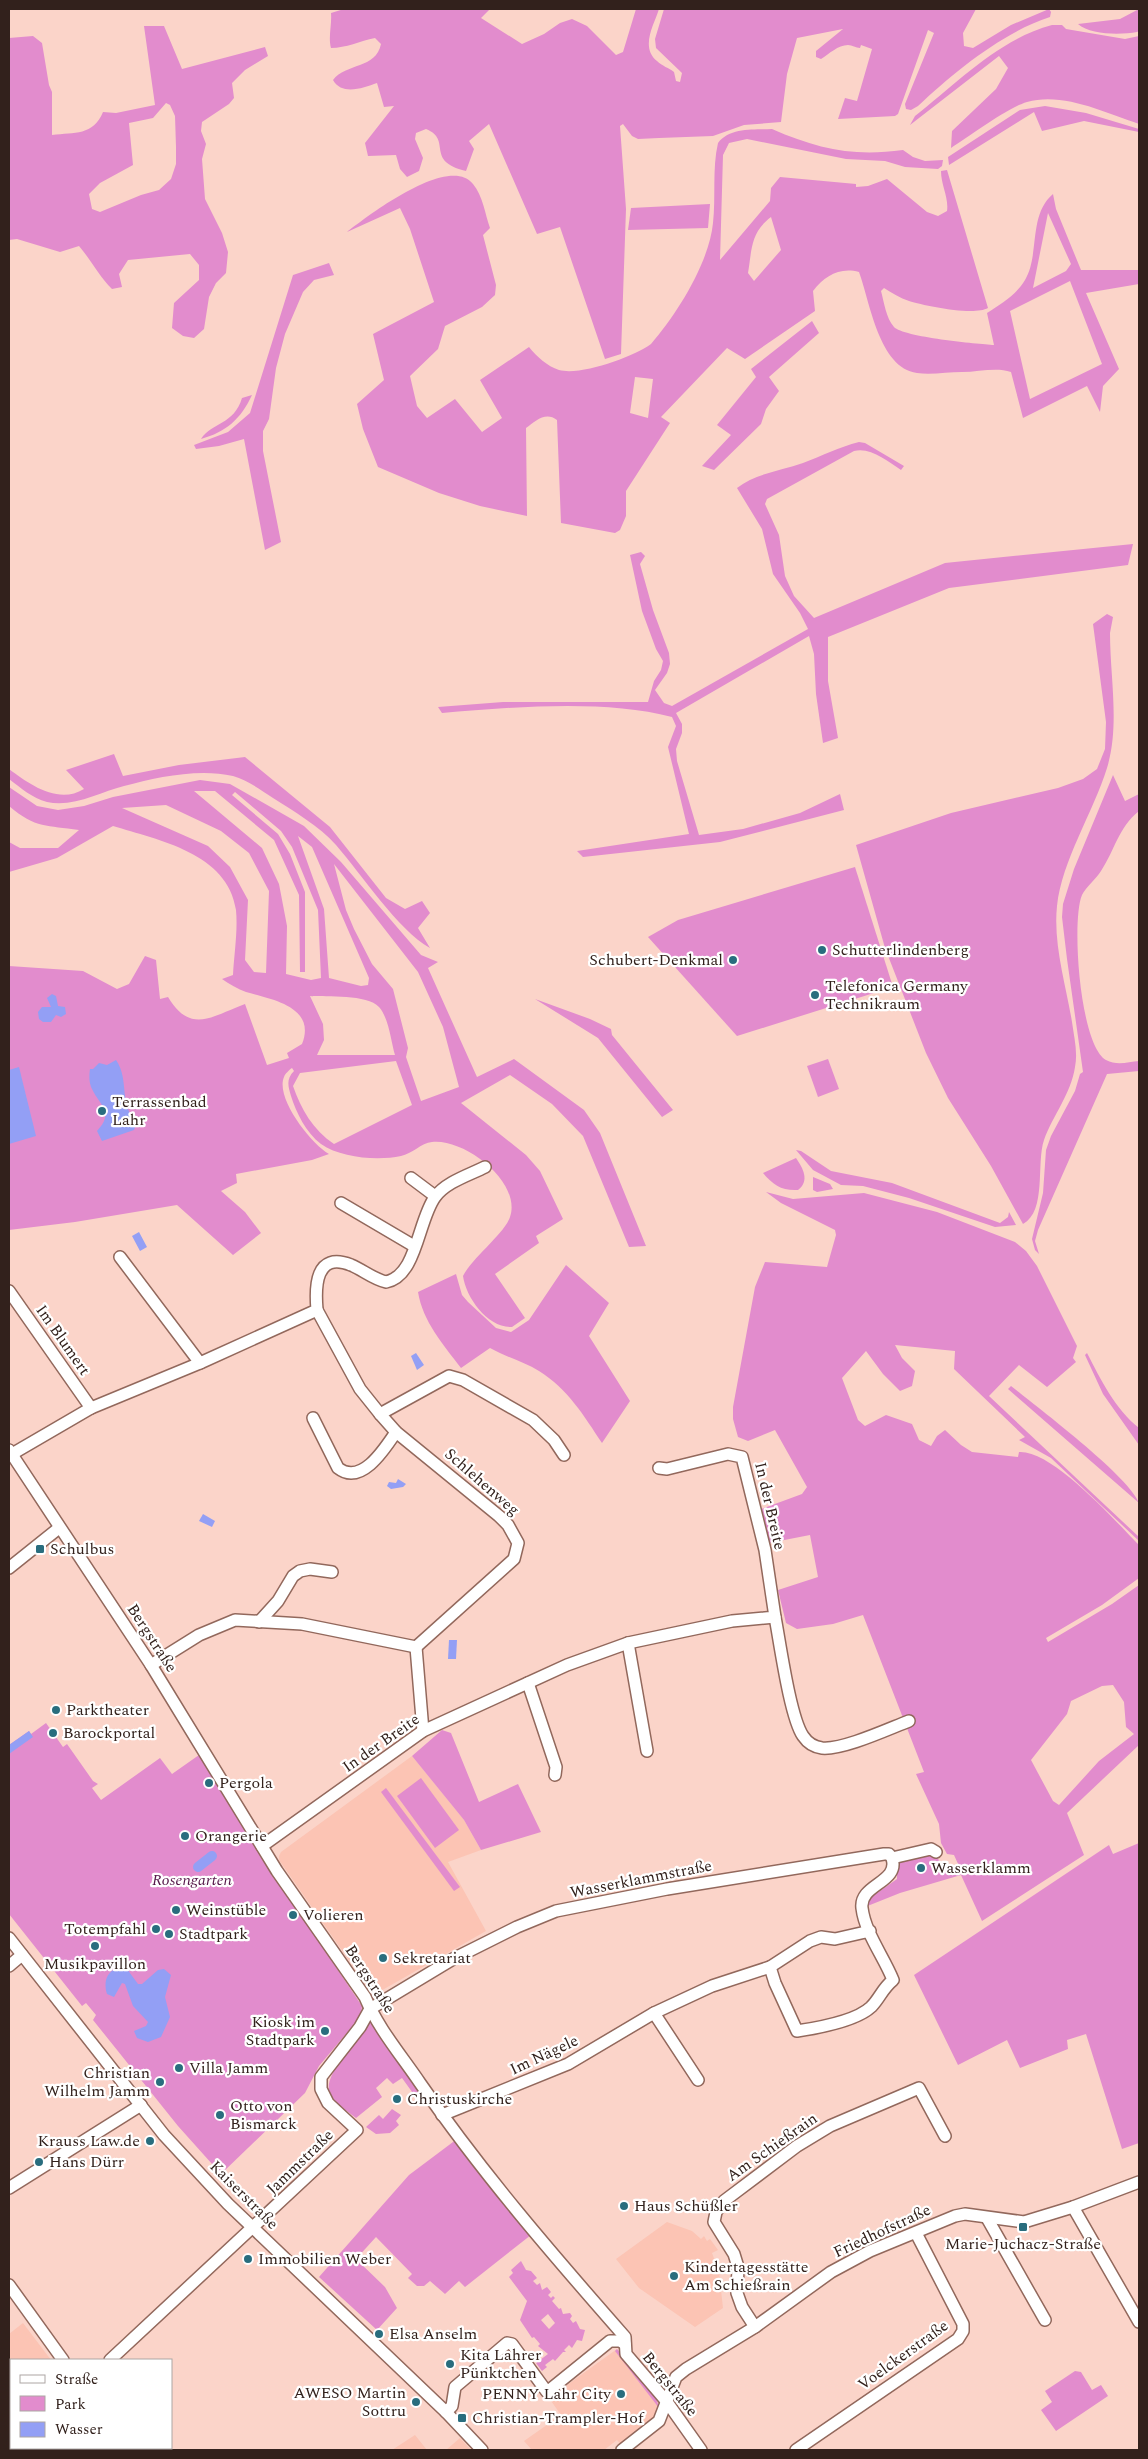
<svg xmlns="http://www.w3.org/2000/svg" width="1148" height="2459" viewBox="0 0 1148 2459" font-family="Spectral,serif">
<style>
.built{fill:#fcc4b4}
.green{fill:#e28ccd;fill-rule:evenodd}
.water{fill:#939ff5}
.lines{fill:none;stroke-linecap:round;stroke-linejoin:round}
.canal{stroke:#939ff5;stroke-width:10}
.minor-casing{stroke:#92685c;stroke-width:14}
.minor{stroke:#fff;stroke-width:11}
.poi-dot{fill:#296d7e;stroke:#fff;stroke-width:2}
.labels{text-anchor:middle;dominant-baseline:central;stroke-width:4.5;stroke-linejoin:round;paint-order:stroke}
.poi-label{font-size:16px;fill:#32211c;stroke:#fff;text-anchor:start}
.street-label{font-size:16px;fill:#32211c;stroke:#fff}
.park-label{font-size:16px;font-style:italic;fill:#551749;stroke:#fff}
</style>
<rect width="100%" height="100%" fill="#fbd4c9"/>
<g class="built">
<polygon points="412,1756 464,1820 481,1850 448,1862 486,1931 377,1993 371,1992 279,1860 279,1856 281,1852"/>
<polygon points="667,2222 692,2231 701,2239 704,2236 707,2241 710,2239 718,2250 712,2253 719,2272 723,2308 695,2327 639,2288 616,2259"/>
<polygon points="23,2323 51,2360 11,2360 11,2448 117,2448 119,2450 9,2450 9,2334"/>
<polygon points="617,2349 658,2400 658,2418 622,2446 617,2440 604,2450 532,2450 524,2441 561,2415 549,2398"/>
<polygon points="415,2435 427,2450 392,2450"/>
<polygon points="460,2438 471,2450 446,2450"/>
</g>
<g class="green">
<path d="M344,9H490L481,18L522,44L544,34L560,23L572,19L587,26L616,55L623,52L636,9H659C654,25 640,47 657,61C662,66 669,68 674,72L676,81L680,82L682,73L656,48L655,39L664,9H976L963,33L964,46L973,48L1011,25L1049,9L1051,12L1050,17C1003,32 954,72 918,106L911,110L906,109L905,104L934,33L928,30L898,114L895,116L838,119L845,98L857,101L872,49L861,45L860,48C856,48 852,45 848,45C838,45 829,54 821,59L816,57V51L843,29L797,38L787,74L781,122L744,125L713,136L659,138L638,139L632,136L623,124L620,126L626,209L621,354L605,359L560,227L537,234L489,124L469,141L474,149L466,171C424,161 453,140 426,129L416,133L415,139L423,158L419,171L407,177L400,169L396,155L368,156L365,143L394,106L384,107L377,83C363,88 342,96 333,80C346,63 376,69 381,44L375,38C360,41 346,48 331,48C328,37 332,25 331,13Z"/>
<path d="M1139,9V31L1137,32C1121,35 1090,35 1078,24L1120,19Z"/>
<path d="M1052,25H1062L1066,29L1125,39L1139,36V124C1105,113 1064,92 1027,102C1007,108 970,136 951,148L952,131L996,89L1008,68L999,56L910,125L915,116C957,83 999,39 1052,25Z"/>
<path d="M144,26H164L182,69L265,47L268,56L245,70L232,83L234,98L229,104L202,122L201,131L206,144L202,159L205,199L222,233L228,252L226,273L216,283L209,297L204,329L194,338L183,336L172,328L174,303L199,280V265L190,254L128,260L119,274L122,287L112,289C99,276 91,260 79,246L60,252L17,239L9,240V38L33,36L42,43L49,85L52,92V135C75,132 93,136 103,112L116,113L155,105ZM166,103L170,105L175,116L176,147V164L171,179L159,190L141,195L100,212L92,209L89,194L100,183L133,165L129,123L153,118Z"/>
<polygon points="1045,106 1086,113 1139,129 1139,132 1084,121 1042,131 1034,112 949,165 948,157 1020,110"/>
<path d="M772,129C818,149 853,157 903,150L913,157L925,161L943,160L942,166L938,169L905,167L885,161L846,159L747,139L729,143L723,155L720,260L770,201L771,188L780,177L856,184V187L868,186L887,179L927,212L938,216L947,211C949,198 941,185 941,171L947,170L988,308C974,316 925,306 909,301C900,298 892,293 884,288L881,291C884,302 886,318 894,327C903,337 978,344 994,345L987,313C1001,304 1017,294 1025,280C1040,255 1028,215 1053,194L1056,209L1081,270H1139V284L1086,293L1119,369L1103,386L1100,412L1087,386L1023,418L1011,372C996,367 979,372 962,372C948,372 931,375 917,373C879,368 870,302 859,272C839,267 825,276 813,291L815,311L745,359L727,348L661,417L670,423L626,491V516L620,530L615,533L561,523L557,420C546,411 535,421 526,428L527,516L480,506L439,493L378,467L363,429L357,404L384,380L373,334L434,302L410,229L400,208L347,232C369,215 449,154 473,184C483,196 485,214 490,228L483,235L496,285L495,295L482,307L445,326L438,349L410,376L417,406L427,418L455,399L482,432L502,418L480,380L529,347C537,357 547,366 559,370C581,376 633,357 651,344C677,314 709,263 713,223C716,197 712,169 718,143C730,127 754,130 772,129ZM1048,213L1071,264L1066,271L1033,288ZM771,217L781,250L754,281L748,273C752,250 750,233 771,217ZM1070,281L1102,364L1030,399L1010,311ZM635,377L653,379L648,418L630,413Z"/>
<polygon points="710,204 708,228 628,230 631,208"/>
<polygon points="329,263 334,275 314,280 303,292 285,334 276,368 269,419 263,431 263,451 281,542 265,550 244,439 219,446 196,449 194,445 228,432 250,413 293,275"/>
<polygon points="812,321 819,333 769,377 779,391 766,409 761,424 714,470 702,466 731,435 717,425 756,377 751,369"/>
<path d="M252,395C241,419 226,432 201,439C212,422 234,425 242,398Z"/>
<path d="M859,442L865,443L904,466L901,470C887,461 871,447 854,451L767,499L765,504L779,535L785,576L794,596L814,618L945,563L1133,544L1128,565L949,588L828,637V681L838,738L823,743L816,694L814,654L809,636L676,713L682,724V733L676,749L677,761L699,835L743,829L800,813L840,794L844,810L720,842L583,857L577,851L689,834L668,747L676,726L672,717C605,699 512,707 442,713L438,707L503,702H648L654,681L661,670L663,661L656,649L642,611L630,555L641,552L645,556L640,564L653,610L669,653L670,664L667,673L655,690L664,703L672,706L808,629L800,613L773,574L762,529L737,488C756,473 781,471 803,463C822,456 839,447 859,442Z"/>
<path d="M1107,614L1113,617L1110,633C1110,677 1120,726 1107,768C1093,813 1062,860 1057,906C1053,944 1066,985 1072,1022C1074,1037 1078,1052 1075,1067C1071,1094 1053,1115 1044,1140C1036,1163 1047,1211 1023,1224L991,1166L948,1098L926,1053L885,948L856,845L951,813L1058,788L1083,779L1097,769L1105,749L1106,722L1093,624Z"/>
<path d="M114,754L123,776L179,765L245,757L330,827L386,898L405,909L422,901L430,913L418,928L430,948C398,930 362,875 336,845C319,826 295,812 273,798C261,790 247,780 233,776C199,768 157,777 124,786C100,792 73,808 47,802C32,798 21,788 9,779V769C29,784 58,805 84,789L66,770Z"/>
<path d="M1113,775L1125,801L1139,794V811C1118,828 1115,850 1101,871C1096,879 1086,887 1082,895C1071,921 1080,1046 1106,1060C1117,1066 1128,1062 1139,1061V1071L1107,1074L1038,1230L1035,1241L1039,1254L1035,1250L1032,1239L1043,1193L1046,1150L1051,1136L1075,1091L1080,1074L1083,1072L1067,959L1062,917L1063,904L1074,869Z"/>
<path d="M200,780L230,784L304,826L341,862L421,955L438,962L428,968L477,1077L514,1059L584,1110L600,1133L646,1246L629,1247L583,1136L552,1104L510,1075L461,1103L526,1155L540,1171L563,1219L536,1236L539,1243L495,1274L525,1318L512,1327C488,1328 466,1298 463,1276C472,1258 505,1233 510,1217C522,1182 464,1138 432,1142C421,1143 412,1154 401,1156C378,1161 341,1158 321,1144C306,1133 296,1112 291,1096C288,1086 286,1079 294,1071L292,1068C289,1070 285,1074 284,1077C275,1098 311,1144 329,1154L312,1160L236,1174L237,1183L221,1191L245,1212L261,1233L233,1255L177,1205L75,1222L9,1230V966L83,971L117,989L129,984L145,956L156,960L160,999L168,997C191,1035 212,1016 245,1004L267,1065L289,1058L287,1053L302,1044C317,1006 270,999 246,992C238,989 229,984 222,979L233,975C234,955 238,931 236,910C228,853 158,840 113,826L57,858L9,872V842L20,848H58L79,830C47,825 36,829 9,806V787L37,806L58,810L84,806L113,797ZM194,791H215L274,840L299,895L300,972H305V892L290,854L278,834L232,795L235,792L281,831L292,847L318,910L321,978L311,980L286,974L287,926L279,884L262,848ZM166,805L221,831L249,853L269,891L266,973L254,972L245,960L248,900L230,867L208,846L122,808ZM298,836L312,847L369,978L368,985L361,986L329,978L324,909ZM334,864L418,972L443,1027L459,1087L421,1101L406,1057L408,1048L393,989L372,964L354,929L346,910ZM310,996C327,997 367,994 379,1007C389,1018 391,1042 395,1055H317L324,1040L323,1024ZM396,1061L412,1105L334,1144C313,1130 301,1109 293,1086L300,1073Z"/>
<polygon points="855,867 893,987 737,1036 648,937 678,920"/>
<polygon points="535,999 590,1019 611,1029 612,1035 673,1110 662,1117 598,1038"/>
<polygon points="828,1059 839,1089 818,1097 807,1066"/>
<polygon points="796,1150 801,1151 831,1171 892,1183 1000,1223 1008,1217 1009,1212 1016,1225 995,1227 909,1198 863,1186 841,1185 813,1170"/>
<path d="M796,1158C803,1168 810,1181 798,1190C782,1191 773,1185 763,1173Z"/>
<polygon points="813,1177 830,1184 833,1189 817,1192 813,1190"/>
<path d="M766,1192L793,1199L864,1193L937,1212L1015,1242L1026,1251L1037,1266L1077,1346L1073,1358L1076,1362L1047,1387L1019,1365L989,1396L1139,1537V1541L1051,1458L1019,1440L1025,1437L954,1369L955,1351L895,1345L902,1358L915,1371L912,1386L900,1391L883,1374L866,1351L842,1378L858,1420L865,1426L886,1415L912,1424L919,1440L931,1446L937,1436L945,1430L961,1445L972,1452L1018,1457L1019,1452C1053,1450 1115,1521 1139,1545V1578L1102,1605L1046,1638L1048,1642L1112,1604L1139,1585V1745L1067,1813L1084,1855L982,1921L961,1875L900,1893L865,1907L870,1898L897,1879V1861L934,1854L947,1870L959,1866L954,1855L947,1854L941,1843L939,1824L916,1774L924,1772L863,1615L833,1624L797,1629L786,1623L778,1590L818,1577L810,1535L769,1543L761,1509L802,1494L807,1487L775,1430L748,1441L738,1437L733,1419V1407L755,1287L765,1262L827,1267L836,1235L835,1230L781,1203ZM1113,1685L1124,1702L1126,1727L1134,1734L1099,1761L1059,1805L1053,1801L1031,1760L1067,1714L1071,1701L1102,1686Z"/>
<path d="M566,1265L609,1303L589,1336L630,1401L602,1443C584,1416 568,1389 539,1371C524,1362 506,1357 490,1348L461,1368C443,1344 423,1322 418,1292L456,1274L462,1295L468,1302L496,1328L511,1332L529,1320Z"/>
<path d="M1087,1353C1101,1380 1115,1409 1139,1428V1445L1103,1394L1085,1355Z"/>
<path d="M1011,1386C1036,1406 1130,1477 1139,1503L1008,1389Z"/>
<polygon points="46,1723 63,1747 67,1744 93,1781 98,1784 92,1788 101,1800 160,1758 172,1774 199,1755 273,1873 362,2006 361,2016 319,2066 305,2093 221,2174 178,2126 93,2020 96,2015 86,2003 82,2006 9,1914 9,1745 29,1731 31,1734"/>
<polygon points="442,1730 451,1733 479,1802 518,1784 541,1832 481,1850 464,1820 412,1756"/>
<polygon points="421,1778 459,1830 435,1848 397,1796"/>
<polygon points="386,1788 460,1887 454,1891 381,1792"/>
<polygon points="1139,1843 1139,2143 1122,2149 1086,2034 1067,2040 1068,2049 1020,2068 1007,2040 958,2065 914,1975 1109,1845 1113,1854"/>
<path d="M371,2021L422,2093L415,2096L402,2078L393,2084L387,2078L376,2088L382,2097L356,2118C347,2111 332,2102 329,2090C325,2074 360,2034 371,2021Z"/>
<polygon points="392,2109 401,2115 396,2121 399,2125 390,2133 376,2134 366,2127 379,2115 383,2119"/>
<polygon points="457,2139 531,2235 465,2287 459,2281 445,2294 430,2281 424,2286 417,2286 408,2278 412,2274 376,2237 356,2259 385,2287 397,2308 377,2330 319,2277 409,2175"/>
<path d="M521,2261L526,2270L531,2271L537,2278L533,2281L537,2285L540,2283L542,2290L547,2287L551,2292L548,2295L551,2298L553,2296L555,2298L552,2301L559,2309L561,2308L563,2314L570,2313L572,2316L570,2319L573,2323L576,2321L580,2329L585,2330L582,2341L577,2340L572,2348L569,2345L564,2350L566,2352H563L555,2361L553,2359L545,2365L547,2367L542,2371L536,2363L548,2354L538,2346L540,2344L534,2337L532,2338L520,2320L527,2301L509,2277L513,2273L511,2270ZM548,2314L555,2323L549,2329L541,2320Z"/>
<polygon points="617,2349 655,2394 659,2408 615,2351"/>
<polygon points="1075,2371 1081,2372 1092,2390 1101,2385 1108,2396 1056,2431 1041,2410 1052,2402 1045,2391"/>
</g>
<g class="water">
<polygon points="52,994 56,996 58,1006 65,1007 66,1014 61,1017 56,1015 51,1022 43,1022 39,1019 38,1012 42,1007 51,1007 47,998"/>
<path d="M116,1060C130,1080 118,1105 137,1122L134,1130L102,1141L97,1131C115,1112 100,1106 92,1089C89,1083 89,1076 90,1069H93L99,1063L107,1065Z"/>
<polygon points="19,1067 36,1136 9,1144 9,1070"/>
<polygon points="139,1232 147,1247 140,1251 132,1236"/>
<polygon points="416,1353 424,1365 417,1370 411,1356"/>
<polygon points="398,1479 406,1484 403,1487 391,1489 387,1486 389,1482 396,1483"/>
<polygon points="203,1514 215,1521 212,1527 199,1521"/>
<polygon points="449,1640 457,1640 456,1659 448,1659"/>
<polygon points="29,1731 33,1737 9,1754 9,1745"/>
<path d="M121,1967L127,1969L138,1984H142L158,1970L164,1969L171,1975L165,1997L170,2017L161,2037L148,2042L137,2038L134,2031L146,2026L148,2022L133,2006L125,1984L122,1983L114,1997L107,1994C103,1981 107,1970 121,1967Z"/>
</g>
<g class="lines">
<polyline class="canal" points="198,1867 212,1856"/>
<defs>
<g id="minor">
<polyline points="411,1178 435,1196"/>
<polyline points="341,1203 414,1246"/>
<polyline points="120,1257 200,1363"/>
<polyline points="9,1291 91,1408"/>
<polyline points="380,1414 449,1376 463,1380 533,1420 554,1440 564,1455"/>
<path d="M313,1418L338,1468C361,1486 384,1450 396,1432"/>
<path d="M9,1450L151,1665L277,1871L365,1997C378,2028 401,2055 420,2083C482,2173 553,2255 625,2337L626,2354L667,2402L701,2450"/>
<path d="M12,1454L91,1408L200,1363L317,1310C315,1287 315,1251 351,1265C363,1270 373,1279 386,1282C417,1276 418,1220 435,1197C446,1182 469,1175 485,1167"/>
<polyline points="9,1568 59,1528"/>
<path d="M775,1617C780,1643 790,1717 803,1736C807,1742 814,1747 822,1748C843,1750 888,1729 909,1721"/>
<polyline points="259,1622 278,1601 293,1576 300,1571 310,1569 332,1572"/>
<polyline points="628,1643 647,1751"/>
<polyline points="416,1647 423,1731"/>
<polyline points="151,1665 199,1635 235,1620 302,1624 416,1647 514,1559 518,1543 508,1525 499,1516 396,1432 380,1414 360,1389 317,1310"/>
<polyline points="528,1683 556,1767 555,1775"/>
<polyline points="262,1846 423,1731 567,1665 628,1643 732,1621 775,1617 765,1550 742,1457 728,1454 667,1469 659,1468"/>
<path d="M870,1931L835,1939L821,1937L810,1941L770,1967L775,1983L797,2031C817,2028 856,2021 871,2007C880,1998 882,1989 893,1980C884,1957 865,1933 862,1908C859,1884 900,1883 892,1858"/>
<polyline points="9,1938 164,2135 228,2204 446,2412 482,2450"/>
<polyline points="9,1966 22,1955"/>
<polyline points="654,2013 698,2080"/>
<polyline points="442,2115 568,2064 654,2013 712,1986 770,1967"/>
<polyline points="9,2188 141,2105"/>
<polyline points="1073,2207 1139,2322"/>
<polyline points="987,2218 1045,2320"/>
<polyline points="9,2285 63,2360"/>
<polyline points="755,2327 742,2307 737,2293 738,2267 734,2254 714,2222 716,2212 724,2201 797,2146 830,2126 919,2088 945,2136"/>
<polyline points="110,2360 357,2130 328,2103 321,2089 321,2077 360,2027 370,2009 453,1959 517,1927 556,1911 667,1889 884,1854 889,1854 892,1858 931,1849 936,1852"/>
<polyline points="446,2412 452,2406 455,2387 507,2343 512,2344 547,2392 610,2341 620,2341 625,2344"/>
<polyline points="126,2448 128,2450"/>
<polyline points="622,2450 659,2421 676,2377 686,2369 755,2327 831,2272 870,2251 955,2216 965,2214 1024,2222 1073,2207 1139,2182"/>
<polyline points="796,2450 958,2339 963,2331 963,2324 916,2233"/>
</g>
</defs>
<use href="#minor" class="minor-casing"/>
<use href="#minor" class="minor"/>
</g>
<g class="poi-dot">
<circle cx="822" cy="950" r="5"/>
<circle cx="733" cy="960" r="5"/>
<circle cx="815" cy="995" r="5"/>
<circle cx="102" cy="1111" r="5"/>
<rect x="35" y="1544" width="10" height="10" rx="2.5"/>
<circle cx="56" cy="1710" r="5"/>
<circle cx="53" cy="1733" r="5"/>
<circle cx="209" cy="1783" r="5"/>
<circle cx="185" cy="1836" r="5"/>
<circle cx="921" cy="1868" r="5"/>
<circle cx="176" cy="1910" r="5"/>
<circle cx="293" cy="1915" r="5"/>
<circle cx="156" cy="1929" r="5"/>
<circle cx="169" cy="1934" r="5"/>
<circle cx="95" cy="1946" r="5"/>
<circle cx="383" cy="1958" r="5"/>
<circle cx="325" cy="2031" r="5"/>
<circle cx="179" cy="2068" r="5"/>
<circle cx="160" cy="2082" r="5"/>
<circle cx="397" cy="2099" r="5"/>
<circle cx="220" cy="2115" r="5"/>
<circle cx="150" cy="2141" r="5"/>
<circle cx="39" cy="2162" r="5"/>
<circle cx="624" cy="2206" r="5"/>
<rect x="1018" y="2222" width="10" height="10" rx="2.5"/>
<circle cx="248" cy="2259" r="5"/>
<circle cx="674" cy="2276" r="5"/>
<circle cx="379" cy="2334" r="5"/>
<circle cx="450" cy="2364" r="5"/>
<circle cx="621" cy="2394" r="5"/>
<circle cx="416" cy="2402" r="5"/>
<rect x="457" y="2413" width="10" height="10" rx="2.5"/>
</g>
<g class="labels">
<g class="poi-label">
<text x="832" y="950">Schutterlindenberg</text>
<text x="723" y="960" text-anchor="end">Schubert-Denkmal</text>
<text x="825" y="986">Telefonica Germany<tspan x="825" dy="18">Technikraum</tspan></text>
<text x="112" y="1102">Terrassenbad<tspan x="112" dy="18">Lahr</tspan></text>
<text x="50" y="1549">Schulbus</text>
<text x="66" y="1710">Parktheater</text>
<text x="63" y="1733">Barockportal</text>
<text x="219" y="1783">Pergola</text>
<text x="195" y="1836">Orangerie</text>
<text x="931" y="1868">Wasserklamm</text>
<text x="186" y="1910">Weinstüble</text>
<text x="303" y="1915">Volieren</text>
<text x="146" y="1929" text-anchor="end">Totempfahl</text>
<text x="179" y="1934">Stadtpark</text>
<text x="393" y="1958">Sekretariat</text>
<text x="95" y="1964" text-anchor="middle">Musikpavillon</text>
<text x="315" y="2022" text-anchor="end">Kiosk im<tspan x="315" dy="18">Stadtpark</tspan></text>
<text x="189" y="2068">Villa Jamm</text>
<text x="150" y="2073" text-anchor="end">Christian<tspan x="150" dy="18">Wilhelm Jamm</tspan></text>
<text x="407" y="2099">Christuskirche</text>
<text x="230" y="2106">Otto von<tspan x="230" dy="18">Bismarck</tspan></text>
<text x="140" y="2141" text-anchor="end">Krauss Law.de</text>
<text x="49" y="2162">Hans Dürr</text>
<text x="634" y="2206">Haus Schüßler</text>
<text x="1023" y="2244" text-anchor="middle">Marie-Juchacz-Straße</text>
<text x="258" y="2259">Immobilien Weber</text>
<text x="684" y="2267">Kindertagesstätte<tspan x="684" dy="18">Am Schießrain</tspan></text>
<text x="389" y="2334">Elsa Anselm</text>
<text x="460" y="2355">Kita Lahrer<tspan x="460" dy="18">Pünktchen</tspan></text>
<text x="406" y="2393" text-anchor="end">AWESO Martin<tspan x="406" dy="18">Sottru</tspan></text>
<text x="611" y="2394" text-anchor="end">PENNY Lahr City</text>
<text x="472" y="2418">Christian-Trampler-Hof</text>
</g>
<g class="street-label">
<text transform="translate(63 1340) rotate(55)">Im Blumert</text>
<text transform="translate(482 1482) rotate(41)">Schlehenweg</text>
<text transform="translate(770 1506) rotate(77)">In der Breite</text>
<text transform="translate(152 1638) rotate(57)">Bergstraße</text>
<text transform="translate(381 1743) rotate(-35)">In der Breite</text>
<text transform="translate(641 1879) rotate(-11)">Wasserklammstraße</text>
<text transform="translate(370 1979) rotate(57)">Bergstraße</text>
<text transform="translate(544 2055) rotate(-25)">Im Nägele</text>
<text transform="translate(772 2147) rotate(-35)">Am Schießrain</text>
<text transform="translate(300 2162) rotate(-44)">Jammstraße</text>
<text transform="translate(244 2195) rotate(45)">Kaiserstraße</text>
<text transform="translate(882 2231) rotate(-25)">Friedhofstraße</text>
<text transform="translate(903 2355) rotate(-36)">Voelckerstraße</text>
<text transform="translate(670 2384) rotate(51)">Bergstraße</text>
</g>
<g class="park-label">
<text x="192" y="1880">Rosengarten</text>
</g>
</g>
<rect width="1148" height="2459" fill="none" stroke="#32211c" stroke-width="20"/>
<rect x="10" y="2359" width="162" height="90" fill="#ffffff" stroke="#ada6a4"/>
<rect x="20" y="2375" width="25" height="8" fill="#ffffff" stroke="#ada6a4"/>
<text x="55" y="2384" font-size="15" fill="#32211c">Straße</text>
<rect x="20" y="2396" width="25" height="15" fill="#e28ccd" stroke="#ada6a4"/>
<text x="55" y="2409" font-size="15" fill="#32211c">Park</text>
<rect x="20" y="2422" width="25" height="15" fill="#939ff5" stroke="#ada6a4"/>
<text x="55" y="2434" font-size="15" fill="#32211c">Wasser</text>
</svg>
